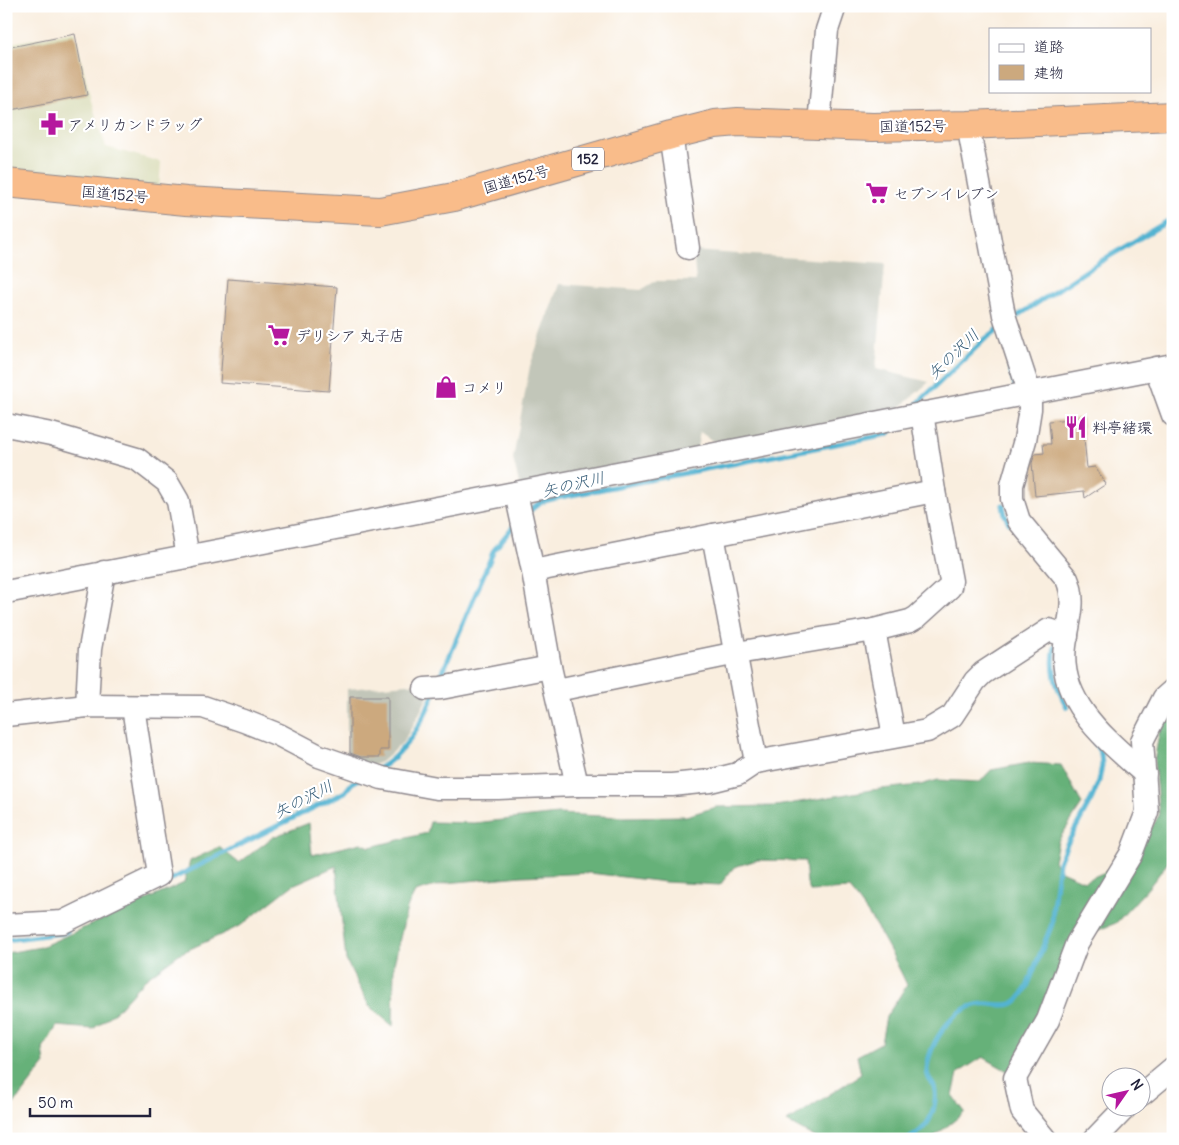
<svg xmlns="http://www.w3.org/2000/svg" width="1179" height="1145" viewBox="0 0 1179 1145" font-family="Delius,'Klee One',sans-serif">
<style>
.built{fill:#dcdebc}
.industrial{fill:#c2c6b9}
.forest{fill:#66b179;stroke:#446a5a}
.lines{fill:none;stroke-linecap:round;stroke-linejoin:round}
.stream{stroke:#52b3d1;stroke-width:5}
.building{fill:#cca97e}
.minor-casing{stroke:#8e888d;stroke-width:25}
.highway-casing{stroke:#8e888d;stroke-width:30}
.minor{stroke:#fff;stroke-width:22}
.highway{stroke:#f9bc8a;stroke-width:28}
.labels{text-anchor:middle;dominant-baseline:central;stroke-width:4.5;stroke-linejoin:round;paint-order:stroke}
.shield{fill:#fff;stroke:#646476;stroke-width:1}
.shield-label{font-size:14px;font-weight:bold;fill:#22223b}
.poi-label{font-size:15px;fill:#22223b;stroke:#fff;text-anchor:start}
.street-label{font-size:15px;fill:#22223b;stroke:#fff}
.water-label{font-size:16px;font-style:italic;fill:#355c77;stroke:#fff}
</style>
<rect width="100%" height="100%" fill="#fff"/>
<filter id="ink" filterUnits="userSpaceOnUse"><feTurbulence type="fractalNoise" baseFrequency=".02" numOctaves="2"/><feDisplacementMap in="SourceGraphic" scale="10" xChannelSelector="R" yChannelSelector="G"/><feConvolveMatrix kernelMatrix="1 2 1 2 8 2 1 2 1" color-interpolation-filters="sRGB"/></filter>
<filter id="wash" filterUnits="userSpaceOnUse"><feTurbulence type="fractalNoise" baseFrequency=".0096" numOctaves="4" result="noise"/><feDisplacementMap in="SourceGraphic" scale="20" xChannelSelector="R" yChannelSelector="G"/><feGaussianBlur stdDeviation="1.12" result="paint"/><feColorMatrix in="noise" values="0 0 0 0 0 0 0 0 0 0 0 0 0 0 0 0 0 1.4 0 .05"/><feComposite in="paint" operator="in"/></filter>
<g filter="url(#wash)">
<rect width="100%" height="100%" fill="#f9eedf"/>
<polygon class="built" points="75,31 91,101 106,147 161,162 159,189 6,171 6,44"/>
<g class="industrial">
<polygon points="693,251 885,264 876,369 929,382 899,408 720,446 700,432 696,453 520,487 513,459 530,366 559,284 641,290 656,281 696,281"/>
<polygon points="432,682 428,696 417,718 403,742 381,762 368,767 347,757 347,689"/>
</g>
<path class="forest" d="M1173,705V856L1149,887L1116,923L1078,938L1009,1072L983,1057L958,1073L953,1096L965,1112L931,1139H818L787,1122L861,1074L857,1056L881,1043L886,1017L907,985C891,951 874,918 849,889L810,891L807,883L805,861L757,860L734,867L720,885L665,882L590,873L522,876L446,883L415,892L407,908L394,964L393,1026L369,1006L346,960L336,866L293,885L240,926L179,954L145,979L117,1010L93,1029L57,1026L43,1049L45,1064L6,1114V953L41,947L184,883L190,861L219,847L239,863L273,837L309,823L312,855L361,843L370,847L427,833L430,822L474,823L558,814L623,817L686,816L716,807L776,806L871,790L920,785L938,780L980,782L991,770L1029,763L1061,765L1082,804L1058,841L1054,861L1061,871L1084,881L1133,860L1159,815L1154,762L1160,728Z"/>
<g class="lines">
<g class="stream">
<polyline points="1013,319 1098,263 1173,218"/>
<polyline points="1010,369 1016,389"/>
<polyline points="914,407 984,340 1001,327"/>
<polyline points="1003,505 1005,515 1009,523"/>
<polyline points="526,514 540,502 556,498 888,434 894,427"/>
<path d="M1055,646C1050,669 1056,687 1067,707"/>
<polyline points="439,681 494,550 516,523"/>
<path d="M378,769C405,754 422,723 433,696"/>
<polyline points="162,884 345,792 352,783 361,778"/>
<polyline points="6,940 62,933 67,931"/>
<path d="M909,1139C914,1135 920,1132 924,1127C932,1119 938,1099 934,1087C931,1081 927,1078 927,1070C928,1051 939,1032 952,1019C962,1009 976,1002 990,1004C1011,1006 1016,1007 1027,987L1052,924L1053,906L1059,862L1067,844L1092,798L1099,781L1102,765L1101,754L1094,741"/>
</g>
</g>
<g id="blocks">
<g class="building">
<polygon points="75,34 87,95 6,111 6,48"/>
<polygon points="228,279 337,287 329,391 220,383"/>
<polygon points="1082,418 1087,468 1095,467 1106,484 1085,498 1084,491 1035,496 1032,463 1035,454 1044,453 1043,444 1051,444 1049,421"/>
<polygon points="350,697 388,697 388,750 380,750 380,757 361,757 350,753"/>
</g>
</g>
</g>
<g filter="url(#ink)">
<use href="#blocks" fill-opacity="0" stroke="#8e888d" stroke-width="1"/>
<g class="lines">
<defs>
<g id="minor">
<polyline points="819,125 827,30 835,6"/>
<path d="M968,125L1004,315L1030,394V409L1025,440L1012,485V499L1019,521L1067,579C1077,602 1068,622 1065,646C1057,702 1108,741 1145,774"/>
<polyline points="671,135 688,248"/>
<polyline points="1156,368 1173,415"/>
<polyline points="6,425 51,434 137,459 167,482 178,501 188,557"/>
<polyline points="516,493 533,571 550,667 577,785"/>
<polyline points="713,535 756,762"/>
<polyline points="533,571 934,491"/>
<polyline points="6,592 1173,365"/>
<polyline points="874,630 894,736"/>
<polyline points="425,689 441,688 550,667"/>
<polyline points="557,690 737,653 874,630 910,621 917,617 950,587 951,581 934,491 922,413"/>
<polyline points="87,706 90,649 104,572"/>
<polyline points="6,715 87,706 203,707 244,721 279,735 319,756 382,778 437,788 498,788 577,785 672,785 710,781 738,774 756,762 927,731 952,716 975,681 983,673 1049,630 1067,636"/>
<polyline points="6,925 63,922 159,875 133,707"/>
<polyline points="1142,1094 1173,1068"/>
<polyline points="1045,1139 1022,1111 1015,1078 1048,1020 1077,943 1131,854 1147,812 1142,741 1164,698 1173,690"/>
<polyline points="1095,1139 1125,1108"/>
</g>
<polyline id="highway" points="6,183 186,201 380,211 454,197 671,135 715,124 738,122 873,127 968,125 1173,116"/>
</defs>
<use href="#minor" class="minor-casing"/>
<use href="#highway" class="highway-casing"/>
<use href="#minor" class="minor"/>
<use href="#highway" class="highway"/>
</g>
</g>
<defs>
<symbol id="pharmacy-bare" viewBox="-9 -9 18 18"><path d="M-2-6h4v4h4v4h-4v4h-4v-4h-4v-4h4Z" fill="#b5179e" stroke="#fff" stroke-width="2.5" paint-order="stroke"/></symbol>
<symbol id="supermarket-bare" viewBox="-9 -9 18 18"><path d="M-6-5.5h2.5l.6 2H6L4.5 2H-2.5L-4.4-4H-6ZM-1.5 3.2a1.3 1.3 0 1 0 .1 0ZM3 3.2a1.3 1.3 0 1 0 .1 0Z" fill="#b5179e" stroke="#fff" stroke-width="2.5" paint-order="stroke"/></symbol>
<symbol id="shop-bare" viewBox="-9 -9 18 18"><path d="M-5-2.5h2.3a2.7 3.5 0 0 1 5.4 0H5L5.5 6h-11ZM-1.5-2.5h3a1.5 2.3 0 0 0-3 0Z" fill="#b5179e" stroke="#fff" stroke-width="2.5" paint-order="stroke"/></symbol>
<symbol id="restaurant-bare" viewBox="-9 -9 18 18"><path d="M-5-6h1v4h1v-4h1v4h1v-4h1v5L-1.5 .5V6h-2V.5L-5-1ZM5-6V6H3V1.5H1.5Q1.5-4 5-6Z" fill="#b5179e" stroke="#fff" stroke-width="2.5" paint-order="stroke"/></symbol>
</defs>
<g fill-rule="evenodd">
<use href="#pharmacy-bare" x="36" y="108" width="32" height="32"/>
<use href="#supermarket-bare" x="861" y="177" width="32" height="32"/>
<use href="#supermarket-bare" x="263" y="319" width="32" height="32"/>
<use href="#shop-bare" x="430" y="371" width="32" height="32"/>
<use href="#restaurant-bare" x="1060" y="411" width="32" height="32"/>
</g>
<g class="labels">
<rect class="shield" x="572" y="147.5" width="32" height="23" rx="4"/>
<g class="shield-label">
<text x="588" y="159">152</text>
</g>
<g class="poi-label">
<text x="68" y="124">アメリカンドラッグ</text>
<text x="894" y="193">セブンイレブン</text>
<text x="296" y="335">デリシア 丸子店</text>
<text x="462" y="387">コメリ</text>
<text x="1092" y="427">料亭緒環</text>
</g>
<g class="street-label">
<text transform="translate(913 126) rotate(-1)">国道152号</text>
<text transform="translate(516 179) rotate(-16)">国道152号</text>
<text transform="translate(115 194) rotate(5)">国道152号</text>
</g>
<g class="water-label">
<text transform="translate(953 354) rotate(-44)">矢の沢川</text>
<text transform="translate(573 484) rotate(-13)">矢の沢川</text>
<text transform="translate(303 799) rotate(-27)">矢の沢川</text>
</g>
</g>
<rect width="1179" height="1145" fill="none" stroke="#fff" stroke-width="25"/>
<rect x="989" y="28" width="162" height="65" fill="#ffffff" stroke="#a7a7b1"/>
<rect x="999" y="44" width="25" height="8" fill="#ffffff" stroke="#a7a7b1"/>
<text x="1034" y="52" font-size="15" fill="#22223b">道路</text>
<rect x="999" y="65" width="25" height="15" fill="#cca97e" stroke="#a7a7b1"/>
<text x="1034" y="78" font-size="15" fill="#22223b">建物</text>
<g transform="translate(1126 1092) rotate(56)"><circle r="24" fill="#ffffff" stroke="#a7a7b1"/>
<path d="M0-4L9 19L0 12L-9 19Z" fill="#b5179e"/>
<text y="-8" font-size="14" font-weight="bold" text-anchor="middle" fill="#22223b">N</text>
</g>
<path d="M30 1108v8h120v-8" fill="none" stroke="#22223b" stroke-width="2.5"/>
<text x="38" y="1108" font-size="15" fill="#22223b" stroke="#ffffff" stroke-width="4" paint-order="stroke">50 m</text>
</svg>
